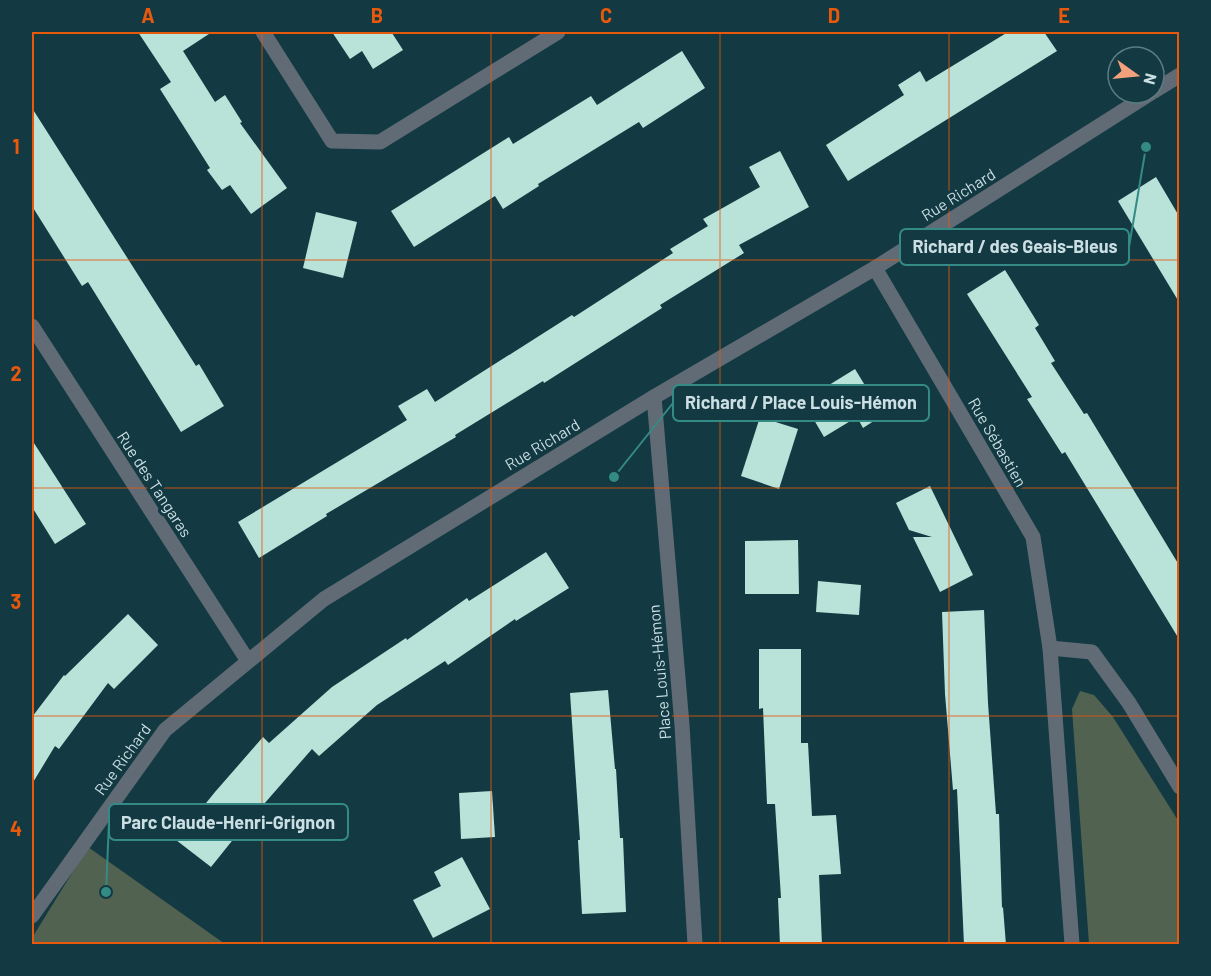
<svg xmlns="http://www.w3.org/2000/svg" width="1211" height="976" viewBox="0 0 1211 976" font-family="Barlow,sans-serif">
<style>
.green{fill:#516251}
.building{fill:#b9e2d8}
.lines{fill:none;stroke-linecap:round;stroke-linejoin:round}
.minor{stroke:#616b75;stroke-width:15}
.grid{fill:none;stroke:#e8590c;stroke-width:1.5;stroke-opacity:0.55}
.labels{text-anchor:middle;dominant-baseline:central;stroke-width:6;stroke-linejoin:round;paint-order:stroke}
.street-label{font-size:16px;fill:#cadee3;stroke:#133a42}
.leader{fill:none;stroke:#348b85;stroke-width:2}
.callout-dot{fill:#348b85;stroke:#133a42;stroke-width:2}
.callout{fill:#133a42;stroke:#348b85;stroke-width:2}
.callout-label{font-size:18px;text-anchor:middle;font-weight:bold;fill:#cadee3}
.neatline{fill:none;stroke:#e8590c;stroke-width:2}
.grid-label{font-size:20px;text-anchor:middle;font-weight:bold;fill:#e8590c}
</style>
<rect width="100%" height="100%" fill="#133a42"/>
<g class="green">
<polygon points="1080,691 1094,695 1113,717 1179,822 1179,944 1089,944 1072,709"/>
<polygon points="88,847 225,944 32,944 32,938"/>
</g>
<g class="building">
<polygon points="138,32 212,32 183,51 215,102 225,95 242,122 240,123 287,188 251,214 230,185 222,190 207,170 210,168 160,89 171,82"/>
<polygon points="332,32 395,32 392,33 403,50 373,69 362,51 350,59"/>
<polygon points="1008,32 1044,32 1057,51 848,181 826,145 904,95 898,85 920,71 926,82"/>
<polygon points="682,51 705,88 643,128 639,122 538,184 539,186 503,209 495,196 414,247 391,211 509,137 513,144 591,96 597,105"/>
<polygon points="32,108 196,366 199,364 224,406 181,432 88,282 82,286 32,206"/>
<polygon points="780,151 809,207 739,245 744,253 660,305 662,308 544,383 543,381 455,435 456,437 326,514 327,516 259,558 238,522 407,420 398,406 427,389 435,402 572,315 574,317 673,253 670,249 708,226 703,219 760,187 749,167"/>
<polygon points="1156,177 1179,216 1179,302 1118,201"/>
<polygon points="316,212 357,222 343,278 303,268"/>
<polygon points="1005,270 1039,325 1035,328 1055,361 1051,363 1084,414 1087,413 1179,565 1179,639 1065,452 1062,454 1027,399 1032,397 967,294"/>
<polygon points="855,369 883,415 863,428 857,417 824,437 803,401"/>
<polygon points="760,417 798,429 779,489 741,476"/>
<polygon points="32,440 86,524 55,544 32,507"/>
<polygon points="930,486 973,575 940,592 913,537 932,537 909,530 896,503"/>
<polygon points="798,540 799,594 745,594 745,541"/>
<polygon points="546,552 569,588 516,621 515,619 448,665 445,661 377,705 319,756 312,749 257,812 256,811 211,867 176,840 215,792 263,737 269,743 332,687 406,638 407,640 467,598 469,601"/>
<polygon points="818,581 861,585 859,615 816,612"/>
<polygon points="984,610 988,703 996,814 999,814 1002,908 1003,907 1006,945 964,945 957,789 953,790 945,694 942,612"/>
<polygon points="128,614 158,645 114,689 108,683 59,749 55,746 32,784 32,717 64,675 65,676"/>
<polygon points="759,649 801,649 801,743 808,743 812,816 836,815 841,874 819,875 822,945 780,945 778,898 781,898 775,804 767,804 763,708 759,709"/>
<polygon points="608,690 615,769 616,769 620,838 623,838 626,912 582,914 578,840 580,840 570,693"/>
<polygon points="492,791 495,837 461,839 459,793"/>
<polygon points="462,857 490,909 433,938 413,900 441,886 434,872"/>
</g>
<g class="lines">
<g class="minor">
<polyline points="263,32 332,141 380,142 558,32"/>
<polyline points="1154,91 1180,75"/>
<polyline points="875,268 1033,537 1050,648 1072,944"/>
<polyline points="32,326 248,661"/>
<polyline points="654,397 682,725 695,944"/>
<polyline points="1050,648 1092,652 1129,703 1180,787"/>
<polyline points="32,916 165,730 324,599 654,397 875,268 1151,93"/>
</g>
</g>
<path class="grid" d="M262,32V944M491,32V944M720,32V944M949,32V944M32,260H1180M32,488H1180M32,716H1180"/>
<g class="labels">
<g class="street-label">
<text transform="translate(958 194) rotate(-32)">Rue Richard</text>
<text transform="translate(998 442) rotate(60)">Rue Sébastien</text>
<text transform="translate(542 444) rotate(-31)">Rue Richard</text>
<text transform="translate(155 484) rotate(57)">Rue des Tangaras</text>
<text transform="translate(659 672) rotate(-95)">Place Louis-Hémon</text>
<text transform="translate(122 759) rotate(-54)">Rue Richard</text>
</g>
</g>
<path class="leader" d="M1146 147L1129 247M614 477L673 403M106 892L109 822"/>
<g class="callout-dot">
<circle cx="1146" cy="147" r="6"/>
<circle cx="614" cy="477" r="6"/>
<circle cx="106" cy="892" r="6"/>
</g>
<g class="callout">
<rect x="900" y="229" width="229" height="36" rx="6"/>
<rect x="673" y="385" width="256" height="36" rx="6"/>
<rect x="109" y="804" width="239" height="36" rx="6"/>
</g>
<g class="callout-label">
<text x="1015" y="253">Richard / des Geais-Bleus</text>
<text x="801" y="409">Richard / Place Louis-Hémon</text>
<text x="228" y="829">Parc Claude-Henri-Grignon</text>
</g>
<rect width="1211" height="976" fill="none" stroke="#133a42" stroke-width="66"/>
<g transform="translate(1136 75) rotate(105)"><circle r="28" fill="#133a42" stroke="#5c7c82" stroke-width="1.5"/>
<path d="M0-4.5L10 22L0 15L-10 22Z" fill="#f1a17c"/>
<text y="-9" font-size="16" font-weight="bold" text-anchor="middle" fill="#cadee3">N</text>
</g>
<rect x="33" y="33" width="1145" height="910" class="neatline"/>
<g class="grid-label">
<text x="148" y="23">A</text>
<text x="377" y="23">B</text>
<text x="606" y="23">C</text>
<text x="834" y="23">D</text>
<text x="1064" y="23">E</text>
<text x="16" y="154">1</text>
<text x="16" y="381">2</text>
<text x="16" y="609">3</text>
<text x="16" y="836">4</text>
</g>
</svg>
